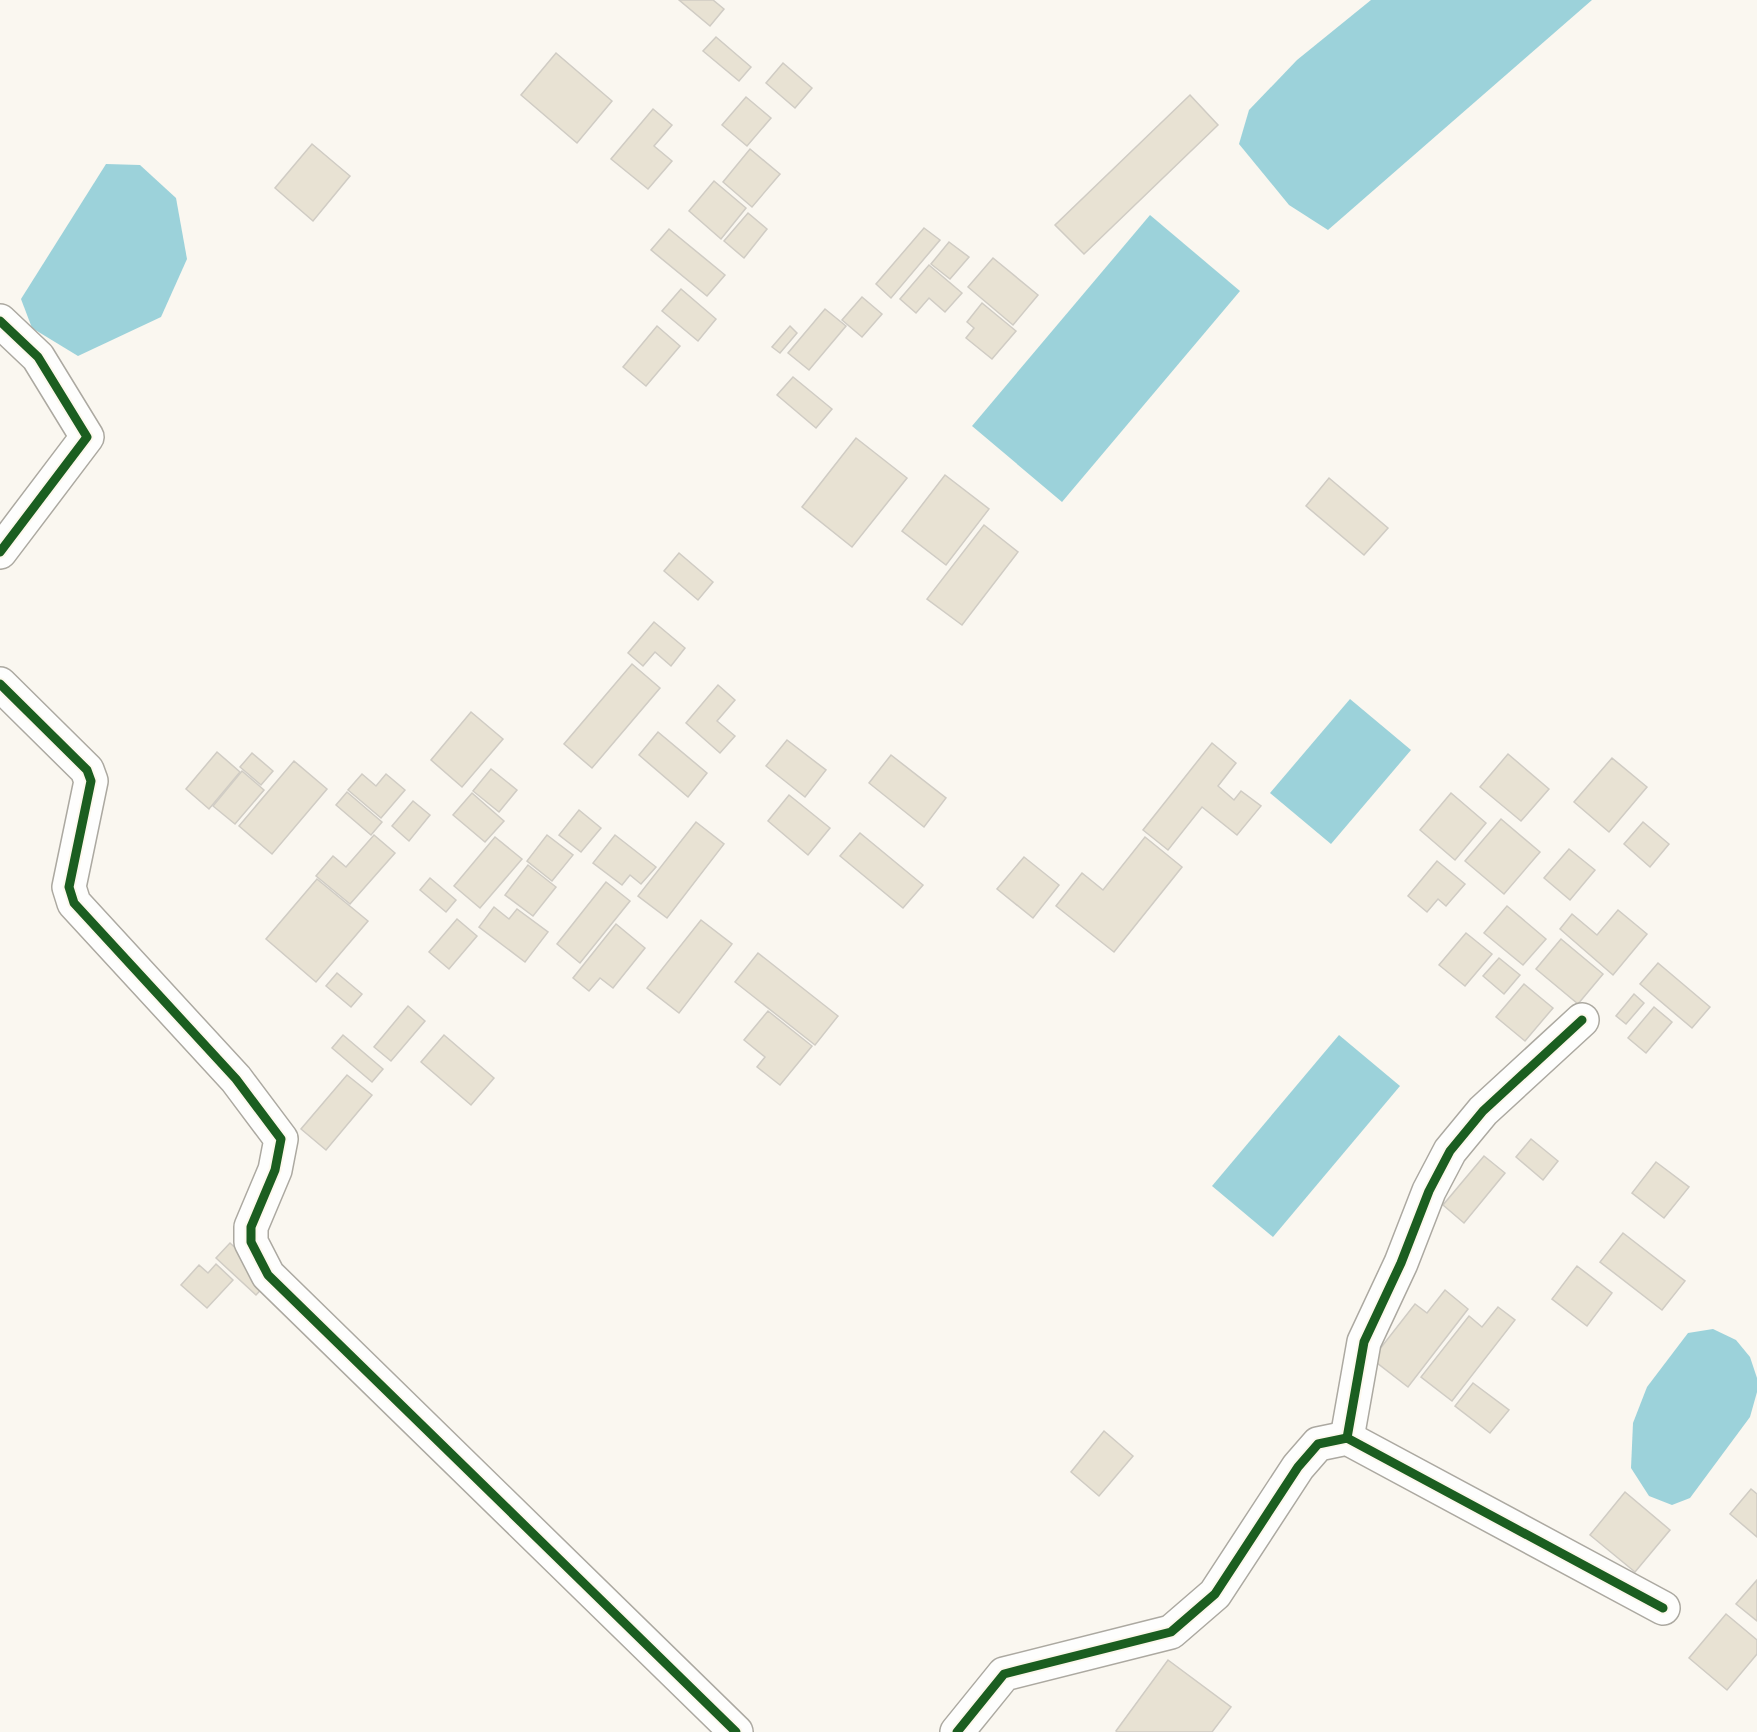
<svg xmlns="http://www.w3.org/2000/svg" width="1757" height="1732" viewBox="0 0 1757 1732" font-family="Montserrat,sans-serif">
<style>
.water{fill:#9cd2da}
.building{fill:#e8e2d3;stroke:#d0ccc4;stroke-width:1.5}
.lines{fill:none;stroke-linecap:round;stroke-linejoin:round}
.street-casing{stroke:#aca9a1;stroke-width:36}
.street{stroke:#fefefd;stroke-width:33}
.cycleway-casing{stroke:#fdf8ed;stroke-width:13}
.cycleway{stroke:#1b5e20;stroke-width:9}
</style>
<rect width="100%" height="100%" fill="#faf7f0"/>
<g class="water">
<polygon points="1371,0 1592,0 1328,230 1289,205 1239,144 1249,110 1297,60"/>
<polygon points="106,164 140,165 176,198 187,259 161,317 78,356 32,328 21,299"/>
<polygon points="1150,215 1240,291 1062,502 972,426"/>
<polygon points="1350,699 1411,750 1331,844 1270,793"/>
<polygon points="1339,1035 1400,1086 1273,1237 1212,1186"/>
<polygon points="1713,1329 1736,1340 1750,1357 1757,1378 1757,1392 1750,1417 1690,1498 1672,1505 1649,1496 1631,1468 1633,1423 1647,1387 1688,1333"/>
</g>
<g class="building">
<polygon points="679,0 713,0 724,9 710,26"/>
<polygon points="716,37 751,67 739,81 703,51"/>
<polygon points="556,53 612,101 577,143 521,95"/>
<polygon points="783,63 812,88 795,108 766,83"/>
<polygon points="1190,95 1218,125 1084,254 1055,225"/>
<polygon points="746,97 771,118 747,146 722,125"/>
<polygon points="653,109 672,125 654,146 672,161 648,189 611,159"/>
<polygon points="312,144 350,176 313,221 275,188"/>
<polygon points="750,149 780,174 752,207 723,182"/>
<polygon points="714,181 746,208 721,239 689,211"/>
<polygon points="748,213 767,229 744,258 724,241"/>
<polygon points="924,228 940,240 891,298 876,284"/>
<polygon points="669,229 725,275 707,296 651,250"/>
<polygon points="949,242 969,257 950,279 931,264"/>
<polygon points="993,258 1038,295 1013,325 968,287"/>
<polygon points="929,265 962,293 945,312 929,298 916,313 900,299"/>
<polygon points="681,289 716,319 698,341 662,311"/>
<polygon points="862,297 882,314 862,337 842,320"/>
<polygon points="982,303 1016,331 992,359 966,338 974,328 967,322"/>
<polygon points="825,309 846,326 809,370 788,353"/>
<polygon points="657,326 680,346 646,386 623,367"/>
<polygon points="790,326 797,333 780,353 772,347"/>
<polygon points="793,377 832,409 816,428 777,395"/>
<polygon points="856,438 907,478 852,547 802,507"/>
<polygon points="945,475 989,509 946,565 902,531"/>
<polygon points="1329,478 1388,528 1364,555 1306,506"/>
<polygon points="984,525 1018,552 962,625 927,599"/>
<polygon points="679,553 713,582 698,600 664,571"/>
<polygon points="654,622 685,648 671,666 655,652 643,666 628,653"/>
<polygon points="632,664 660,688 592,768 564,744"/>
<polygon points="718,685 735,700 717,721 735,736 720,753 686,723"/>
<polygon points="471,712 503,739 462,787 431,760"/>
<polygon points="658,732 707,773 688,797 639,755"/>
<polygon points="787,740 826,770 805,797 766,766"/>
<polygon points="1212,743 1236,763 1218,786 1234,800 1241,791 1261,806 1237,835 1202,807 1168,850 1143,830"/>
<polygon points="217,752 240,772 209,809 186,789"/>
<polygon points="252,753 273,771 261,785 240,767"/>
<polygon points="1508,754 1549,789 1521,821 1480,787"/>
<polygon points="891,755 946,798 924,827 869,783"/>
<polygon points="1612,758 1647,787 1609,832 1574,802"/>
<polygon points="294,761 327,789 272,854 239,826"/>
<polygon points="491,769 517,790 499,812 473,791"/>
<polygon points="242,771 264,790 235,824 213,806"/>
<polygon points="362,774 376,786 386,774 405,790 381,818 348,790"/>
<polygon points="347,792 382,822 371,835 336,805"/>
<polygon points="472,793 504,821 485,842 453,815"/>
<polygon points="1451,793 1486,823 1455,860 1420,830"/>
<polygon points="789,795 830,828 808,855 768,821"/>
<polygon points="413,801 430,815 409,841 392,826"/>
<polygon points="579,810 601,828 581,852 559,835"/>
<polygon points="1501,819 1540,852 1504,894 1465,861"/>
<polygon points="696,822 724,844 667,918 638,896"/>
<polygon points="1643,822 1669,844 1650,867 1624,844"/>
<polygon points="860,833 923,885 903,908 840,856"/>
<polygon points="374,835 395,853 350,904 316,876 333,856 346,867"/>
<polygon points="547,835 573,855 552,881 527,861"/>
<polygon points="615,835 656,867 641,884 630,875 622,885 593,863"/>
<polygon points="495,837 522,859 480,908 454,886"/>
<polygon points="1145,837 1182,867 1114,952 1056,906 1082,873 1103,890"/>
<polygon points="1569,849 1595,870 1570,900 1544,878"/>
<polygon points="1024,857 1059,885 1033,918 997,889"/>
<polygon points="1437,861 1465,884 1446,906 1438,899 1427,912 1408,896"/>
<polygon points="528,865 556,887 533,916 505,895"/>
<polygon points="430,878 456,900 446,912 420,890"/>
<polygon points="317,879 368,921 316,982 266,939"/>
<polygon points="606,882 630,901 580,963 557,944"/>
<polygon points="1507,906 1546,939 1523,965 1484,933"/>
<polygon points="494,907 509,919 517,909 548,932 525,962 479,927"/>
<polygon points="1618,910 1647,934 1613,975 1560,929 1572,914 1597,935"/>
<polygon points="457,919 477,936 449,969 429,952"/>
<polygon points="701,920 732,944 679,1013 647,988"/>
<polygon points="616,924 645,948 613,988 600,978 589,991 573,978"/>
<polygon points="1466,933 1492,954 1465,986 1439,965"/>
<polygon points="1561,939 1603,974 1578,1004 1536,969"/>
<polygon points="758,953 838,1016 815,1045 735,982"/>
<polygon points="1499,958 1520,975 1504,994 1483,976"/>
<polygon points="1658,963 1710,1007 1692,1028 1640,984"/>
<polygon points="337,973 362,994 351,1007 326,986"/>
<polygon points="1524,984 1553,1008 1525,1041 1496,1017"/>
<polygon points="1634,994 1644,1003 1626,1024 1616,1016"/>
<polygon points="408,1006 425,1021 391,1061 374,1047"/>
<polygon points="1654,1007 1672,1022 1646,1053 1628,1038"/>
<polygon points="768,1011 812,1046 780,1085 757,1067 765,1057 744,1040"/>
<polygon points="343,1035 383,1069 372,1082 332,1048"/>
<polygon points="444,1035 494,1078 471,1105 421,1062"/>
<polygon points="347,1075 372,1095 326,1150 301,1129"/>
<polygon points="1531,1139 1558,1161 1543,1180 1516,1157"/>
<polygon points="1484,1156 1505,1173 1464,1223 1443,1205"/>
<polygon points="1656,1162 1689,1187 1664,1218 1632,1193"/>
<polygon points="1623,1233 1685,1281 1662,1310 1600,1262"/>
<polygon points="230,1243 270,1280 256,1295 216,1258"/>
<polygon points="216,1264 233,1280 207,1308 181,1285 199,1265 208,1273"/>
<polygon points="1577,1266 1612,1293 1587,1326 1552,1299"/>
<polygon points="1445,1290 1468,1309 1408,1387 1372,1359 1415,1304 1427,1313"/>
<polygon points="1498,1307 1515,1320 1452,1401 1421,1377 1469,1316 1482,1327"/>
<polygon points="1473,1383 1509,1410 1490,1433 1455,1406"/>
<polygon points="1104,1431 1133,1456 1099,1496 1071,1472"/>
<polygon points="1751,1489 1757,1494 1757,1537 1730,1514"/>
<polygon points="1625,1492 1670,1530 1635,1572 1590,1535"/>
<polygon points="1757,1580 1757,1621 1736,1604"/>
<polygon points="1726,1614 1757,1640 1757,1654 1727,1690 1689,1658"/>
<polygon points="1168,1660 1231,1707 1212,1732 1117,1732 1116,1731"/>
</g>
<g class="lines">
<defs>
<g id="street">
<polyline points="0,321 38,357 87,437 0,552"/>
<polyline points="0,684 87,770 91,781 69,887 74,903 236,1079 281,1139 275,1170 251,1227 251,1242 268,1275 736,1732"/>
<polyline points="1347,1438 1364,1342 1401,1263 1429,1191 1450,1151 1483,1111 1582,1020"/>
<polyline points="957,1732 1004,1674 1171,1632 1215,1594 1298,1467 1318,1444 1347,1438 1663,1608"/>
</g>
</defs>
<use href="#street" class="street-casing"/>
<use href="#street" class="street"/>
<defs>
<g id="cycleway">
<polyline points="0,321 38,357 87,437 0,552"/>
<polyline points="0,684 87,770 91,781 69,887 74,903 236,1079 281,1139 275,1170 251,1227 251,1242 268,1275 736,1732"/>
<polyline points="1347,1438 1364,1342 1401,1263 1429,1191 1450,1151 1483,1111 1582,1020"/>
<polyline points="957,1732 1004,1674 1171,1632 1215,1594 1298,1467 1318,1444 1347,1438 1663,1608"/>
</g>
</defs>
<use href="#cycleway" class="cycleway-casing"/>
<use href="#cycleway" class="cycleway"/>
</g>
</svg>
